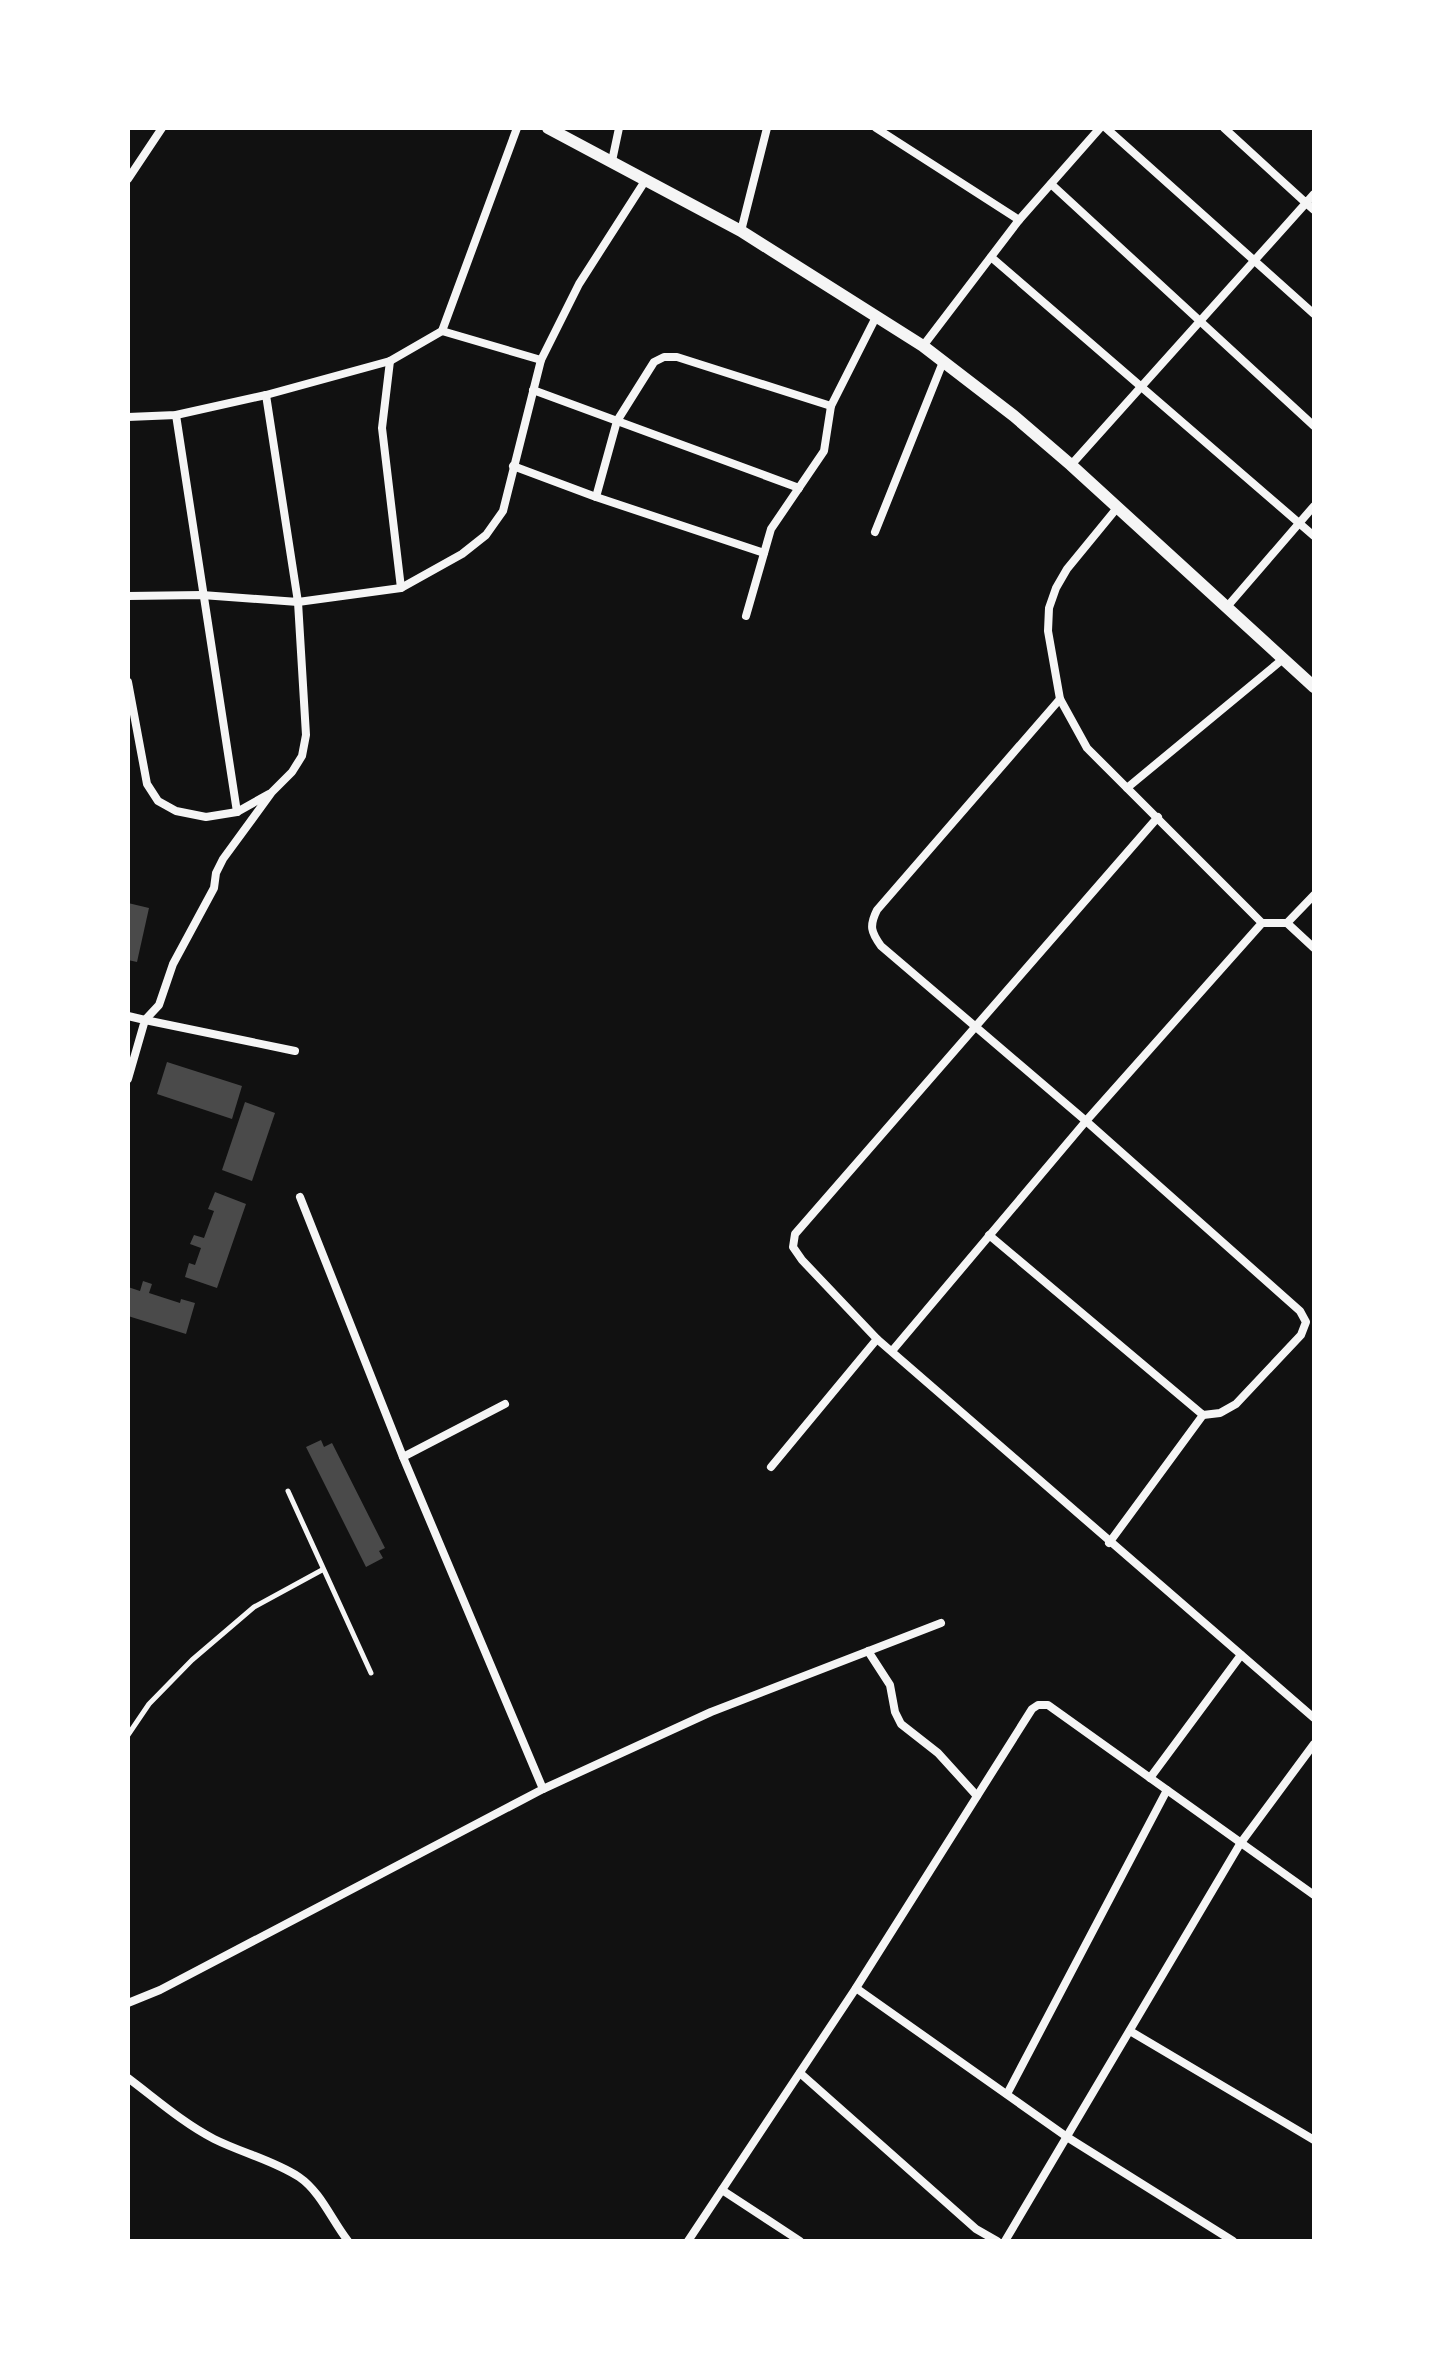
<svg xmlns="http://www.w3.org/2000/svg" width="1442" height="2369" viewBox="0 0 1442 2369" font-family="Inter,sans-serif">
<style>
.building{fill:#4a4a4a}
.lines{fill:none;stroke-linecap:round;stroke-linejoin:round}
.service{stroke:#f5f5f5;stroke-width:5}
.minor{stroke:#f5f5f5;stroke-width:8}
.tertiary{stroke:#f5f5f5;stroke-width:12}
</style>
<rect width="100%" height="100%" fill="#111"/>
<g class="building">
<polygon points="128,903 149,908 137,962 128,960"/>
<polygon points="167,1062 242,1086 232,1119 157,1094"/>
<polygon points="245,1102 275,1113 252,1181 222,1170"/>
<polygon points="215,1192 246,1204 217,1288 185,1277 189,1263 195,1265 201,1248 190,1244 194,1235 204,1238 214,1211 208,1209"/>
<polygon points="143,1281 152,1284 149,1293 180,1303 181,1299 195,1303 186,1334 128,1316 128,1287 140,1291"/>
<polygon points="321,1440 324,1447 332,1443 385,1548 379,1551 383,1558 366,1567 306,1447"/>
</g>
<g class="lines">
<g class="service">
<polyline points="288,1491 371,1673"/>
<polyline points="128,1735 149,1704 192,1660 254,1607 322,1570"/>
</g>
<g class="minor">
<polyline points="876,128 1019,220"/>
<polyline points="1106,128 1314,314"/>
<polyline points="1224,128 1306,203 1314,194"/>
<polyline points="612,161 619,128"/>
<polyline points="128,179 162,128"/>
<polyline points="1051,184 1314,426"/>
<polyline points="741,231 767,128"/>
<polyline points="991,257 1314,536"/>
<polyline points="442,331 541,360"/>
<polyline points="923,346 1019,220 1100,128"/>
<polyline points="390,361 382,428 401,588"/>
<polyline points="533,390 799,488"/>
<polyline points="176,415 237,812"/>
<polyline points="128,417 176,415 266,395 390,361 442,331 517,128"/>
<polyline points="1071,465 1306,203 1314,210"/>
<polyline points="513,466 596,497 764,553"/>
<polyline points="596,497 617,421 654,362 664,357 677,357 831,406"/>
<polyline points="875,532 943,362"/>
<polyline points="128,596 202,595 298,602 266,395"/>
<polyline points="1226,608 1314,506"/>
<polyline points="746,616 771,529 824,451 831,406 876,317"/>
<polyline points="128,682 147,784 158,801 176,811 206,817 237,812 269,794"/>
<polyline points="1127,788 1283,659"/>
<polyline points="1158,817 795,1234 793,1247 802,1260 877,1339 1314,1718"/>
<polyline points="1262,923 1287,923 1314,895"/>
<polyline points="1287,923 1314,948"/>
<polyline points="128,1016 145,1020 128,1079"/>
<polyline points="145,1020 159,1005 173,964 214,888 216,873 223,859 272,792 292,772 302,756 306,735 298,602 401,588 462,554 486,535 503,511 541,360 579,284 645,181"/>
<polyline points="145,1020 295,1051"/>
<polyline points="300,1197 403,1457 543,1789"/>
<path d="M989,1235L1203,1415L1220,1413L1236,1404L1301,1335L1306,1322L1300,1311L1086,1121L881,946C871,932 869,926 877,910L1060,699"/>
<polyline points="892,1351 1086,1121 1262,923 1087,748 1060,699 1048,631 1049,608 1056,588 1067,569 1117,508"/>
<polyline points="403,1457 505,1404"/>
<polyline points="771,1467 877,1339"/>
<polyline points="1109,1543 1203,1415"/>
<polyline points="868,1651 890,1685 895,1712 901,1724 938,1753 977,1796"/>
<polyline points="1150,1778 1241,1655"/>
<polyline points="856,1988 1067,2137 1233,2241"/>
<polyline points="128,2003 160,1990 543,1789 711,1712 941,1623"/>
<polyline points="1130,2031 1314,2140"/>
<polyline points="800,2073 976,2229 997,2241"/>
<path d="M128,2078C156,2099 183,2123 214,2139C242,2153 273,2160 299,2177C321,2192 332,2221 348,2241"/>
<polyline points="1007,2094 1167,1790"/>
<polyline points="722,2190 800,2241"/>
<polyline points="688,2241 856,1988 1032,1709 1038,1705 1048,1705 1314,1895"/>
<polyline points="1005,2241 1240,1844 1314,1744"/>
</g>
<polyline class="tertiary" points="548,128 741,231 923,346 1014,416 1071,465 1314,687"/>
</g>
<rect width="1442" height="2369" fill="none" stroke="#ffffff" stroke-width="260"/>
</svg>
